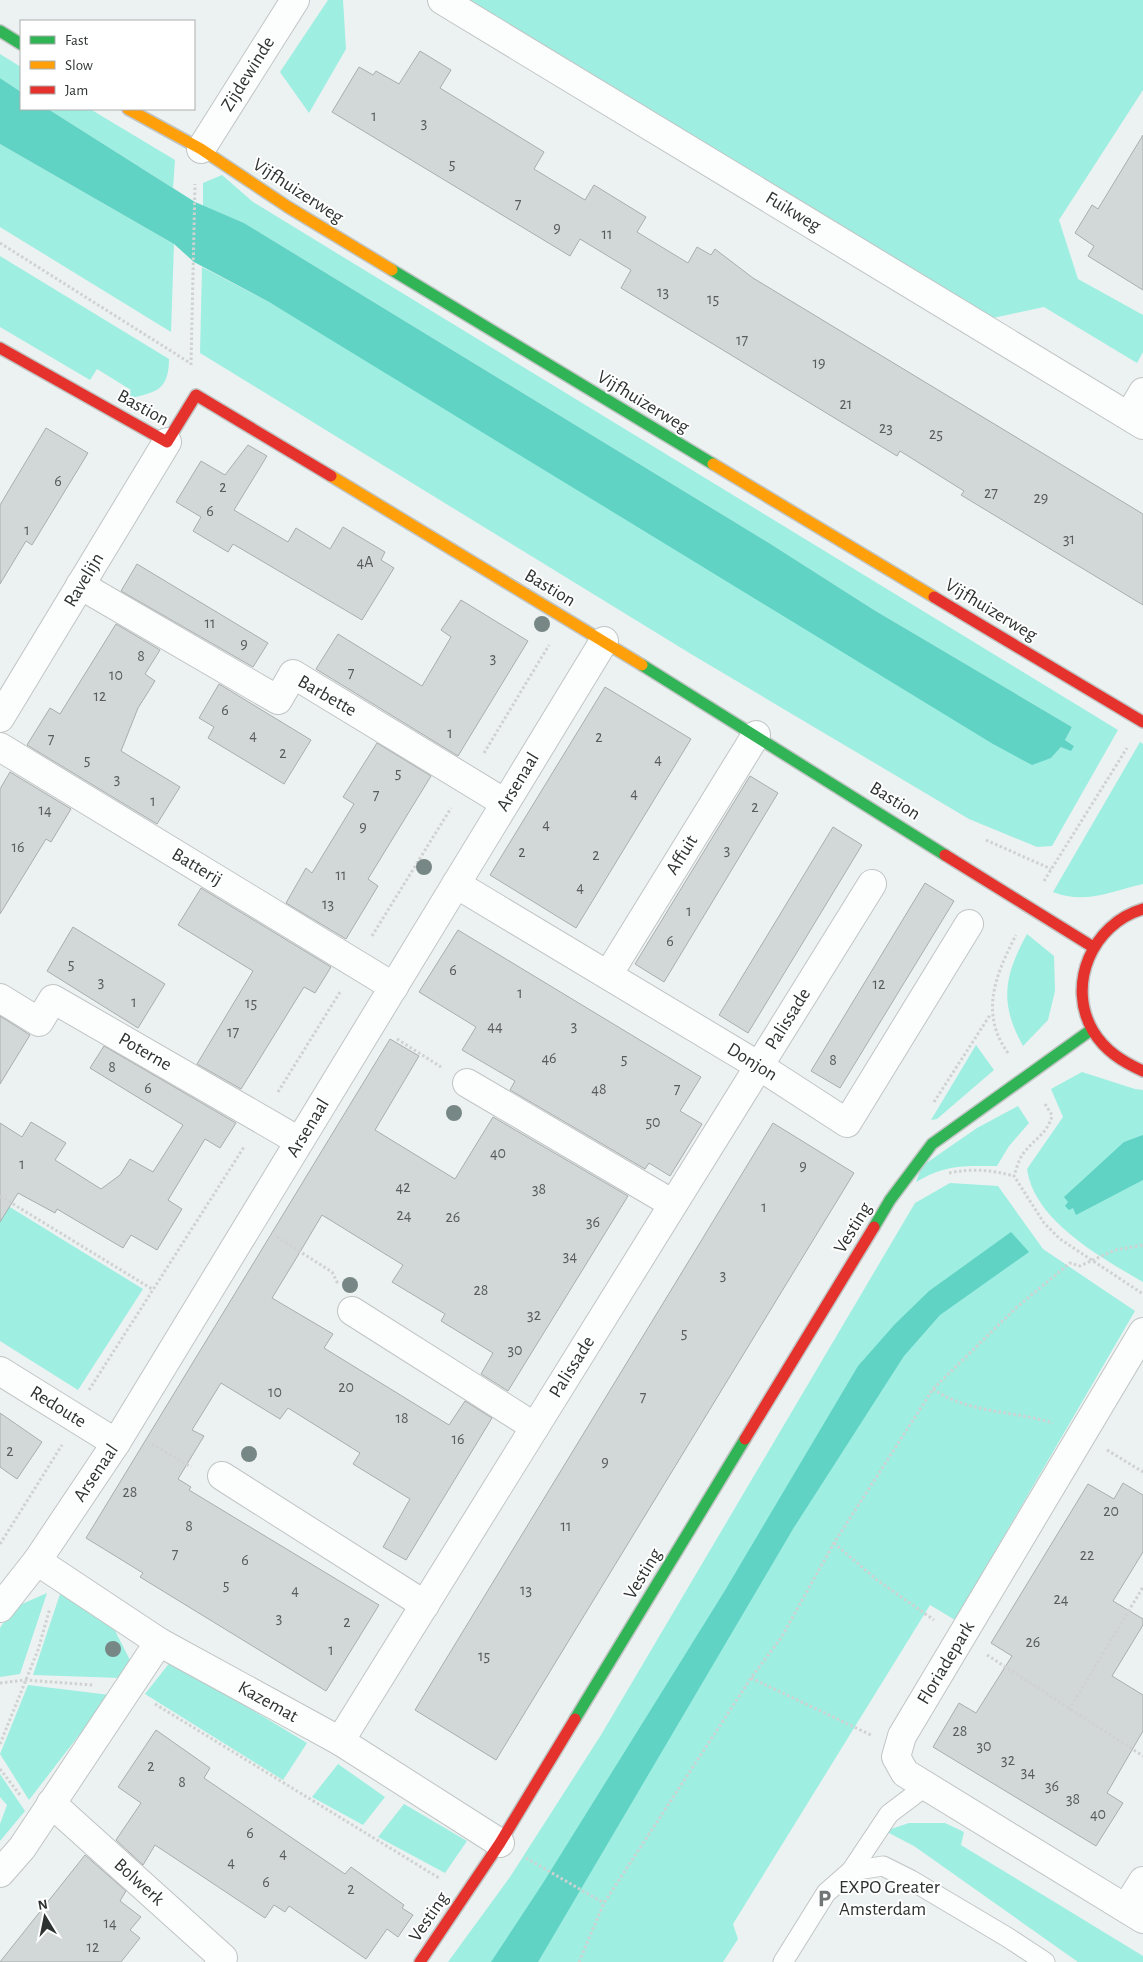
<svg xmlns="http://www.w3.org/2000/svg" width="1143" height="1962" viewBox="0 0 1143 1962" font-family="'Alegreya Sans',sans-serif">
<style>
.green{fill:#9eeee2}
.water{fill:#61d3c4}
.building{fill:#d2d8d7;stroke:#a9aead}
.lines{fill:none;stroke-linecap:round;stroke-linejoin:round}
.lane-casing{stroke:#c0c5c4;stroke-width:21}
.street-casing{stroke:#c0c5c4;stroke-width:30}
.fast-casing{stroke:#c0c5c4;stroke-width:14}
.slow-casing{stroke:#c0c5c4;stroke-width:14}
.jam-casing{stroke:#c0c5c4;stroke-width:14}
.path{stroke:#d0d2d1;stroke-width:3;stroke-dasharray:2.5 2.5;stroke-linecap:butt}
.lane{stroke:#fcfdfd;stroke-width:19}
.street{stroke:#fcfdfd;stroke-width:28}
.fast{stroke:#30b455;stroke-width:11}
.slow{stroke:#ff9f0a;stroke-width:11}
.jam{stroke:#e5322d;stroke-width:11}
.tree{fill:#778785}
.labels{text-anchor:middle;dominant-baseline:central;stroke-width:4;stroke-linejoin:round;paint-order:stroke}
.number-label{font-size:16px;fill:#575c5b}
.street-label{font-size:19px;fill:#2e3332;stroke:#fff}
.poi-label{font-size:19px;fill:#2e3332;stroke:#fff;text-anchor:start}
</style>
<rect width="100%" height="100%" fill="#ecf2f1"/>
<g class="green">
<polygon points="328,0 343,0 346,49 309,113 280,72"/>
<polygon points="458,0 1143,0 1143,90 1059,220 1078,279 1143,315 1143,352 1137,363 1044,307 993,318 981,317"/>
<polygon points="0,54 21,67 21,92 0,78"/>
<polygon points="48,109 90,109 175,160 173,188"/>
<polygon points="0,144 174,244 171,332 0,227"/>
<polygon points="222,175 253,202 1118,730 1052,846 1037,847 969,819 691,654 200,353 202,267 269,302 1051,758 1061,747 1074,746 1065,740 1072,727 874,610 769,543 244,223 203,206 203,183"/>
<path d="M0,256L169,359C169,394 152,392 124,400L131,390L97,369L90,380L0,327Z"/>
<path d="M1140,742L1143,744V884C1111,891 1085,905 1053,892Z"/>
<path d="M1027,934L1054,956L1055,991L1048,1020L1023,1046C999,1003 1004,976 1027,934Z"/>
<polygon points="976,1045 994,1070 937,1119 931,1120"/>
<path d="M1082,1072L1135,1089L1143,1090V1282C1102,1258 1034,1221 1027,1169L1063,1117L1051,1089Z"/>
<path d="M1018,1106L1029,1123L1009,1146L997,1166C963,1166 947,1164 916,1182L922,1166L977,1128Z"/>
<polygon points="950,1183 998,1186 1043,1249 1135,1311 955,1620 930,1605 733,1924 738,1939 723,1962 448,1962 510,1877 601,1735 915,1203"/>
<polygon points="0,1201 143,1289 78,1390 0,1341"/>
<polygon points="47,1593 20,1674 0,1677 0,1628 13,1608"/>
<polygon points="60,1594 108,1617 132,1664 121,1678 33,1675"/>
<polygon points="171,1661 307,1743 283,1780 145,1694"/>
<polygon points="28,1685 110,1695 29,1800 0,1754"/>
<polygon points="338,1764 385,1797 363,1825 312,1797"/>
<polygon points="0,1774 25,1811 0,1841 0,1824 7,1805 0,1797"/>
<polygon points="404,1804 467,1841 445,1873 378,1837"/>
<polygon points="909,1823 945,1823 964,1832 961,1845 1143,1956 1143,1962 1078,1962 914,1846 885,1831"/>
</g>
<g class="water">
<polygon points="0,78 21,92 21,109 48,109 195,202 244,223 769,543 874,610 1072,727 1065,740 1074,746 1071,751 1061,747 1051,758 1032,765 993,744 269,302 194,262 174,244 0,144"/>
<polygon points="1143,1135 1143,1180 1076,1215 1073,1208 1069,1210 1065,1206 1068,1202 1064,1197 1124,1142"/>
<polygon points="1011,1232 1029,1252 940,1315 904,1356 793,1529 538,1962 491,1962 543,1883 724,1592 858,1366 895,1324 929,1291"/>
</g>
<g class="building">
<polygon points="420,51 451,70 440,88 544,152 534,169 585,200 594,185 646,217 637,232 688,263 697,247 711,255 715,249 753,278 1143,514 1143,605 961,495 964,491 900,451 897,456 621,288 631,270 580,239 570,256 332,112 359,67 373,75 376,71 399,84"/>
<polygon points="1143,135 1143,290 1088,256 1094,246 1075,233 1092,205 1098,209"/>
<polygon points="46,428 88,453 32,545 26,541 0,584 0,505"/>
<polygon points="248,445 267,456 234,510 288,542 296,528 330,549 343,527 385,552 381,560 394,568 362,620 233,544 228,552 193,531 201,517 176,502 201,461 225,475"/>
<polygon points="137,564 268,643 253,667 121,591"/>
<polygon points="461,600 528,641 458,756 316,669 338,634 422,686 451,637 441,630"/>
<polygon points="116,624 160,650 145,674 155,681 138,708 121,751 180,787 157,824 27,745 50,708 60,714"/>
<polygon points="219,684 311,740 284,784 208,738 214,727 199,718"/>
<polygon points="605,687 691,739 576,928 490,875"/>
<polygon points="377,743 431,776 368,879 378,886 346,939 286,903 306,868 312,873 354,804 343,797"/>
<polygon points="10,772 71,809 51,842 46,839 0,914 0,789"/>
<polygon points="750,776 778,793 664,982 635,964"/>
<polygon points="833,827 862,845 748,1033 719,1015"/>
<polygon points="925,883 954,901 840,1088 811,1071"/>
<polygon points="201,888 331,967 315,993 304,987 241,1089 197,1064 253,971 178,925"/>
<polygon points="73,927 165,984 138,1028 47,971"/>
<polygon points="458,930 701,1077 680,1111 702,1124 670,1176 649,1163 645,1169 510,1090 515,1081 462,1050 476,1027 419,992"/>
<polygon points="0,1016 30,1035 0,1084"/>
<polygon points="390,1039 419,1056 375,1130 455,1179 493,1117 628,1196 508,1391 481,1374 493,1353 441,1321 445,1314 392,1282 403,1265 322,1215 294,1262 272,1298 333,1334 324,1348 449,1425 465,1401 492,1418 406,1560 383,1547 410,1499 353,1464 360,1453 288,1408 280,1419 221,1383 192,1430 204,1436 178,1479 191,1487 189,1490 379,1605 326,1691 140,1577 143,1573 86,1538"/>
<polygon points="104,1046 236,1123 220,1148 205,1139 168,1200 182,1209 157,1250 131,1235 123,1248 57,1209 55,1213 18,1193 0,1222 0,1123 22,1137 31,1122 66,1143 55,1160 101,1189 120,1175 130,1159 153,1172 183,1125 90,1068"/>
<polygon points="773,1123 854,1173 496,1760 415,1710"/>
<polygon points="0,1413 42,1442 17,1479 0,1467"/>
<polygon points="1123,1483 1143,1495 1143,1552 1113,1601 1143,1619 1143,1625 1112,1676 1143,1695 1143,1731 1107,1793 1123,1803 1096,1846 933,1747 959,1703 976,1713 1012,1656 991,1643 1088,1484 1114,1499"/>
<polygon points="156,1730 210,1768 204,1778 345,1874 351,1867 404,1905 402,1908 413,1915 398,1937 387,1929 366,1959 289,1906 285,1912 274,1905 265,1918 155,1845 143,1865 116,1840 141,1803 118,1787"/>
<polygon points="85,1855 126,1891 120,1901 141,1917 130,1930 140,1938 121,1962 0,1962"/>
</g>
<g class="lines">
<defs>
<g id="lane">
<polyline points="851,1871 889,1814 926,1786"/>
<polyline points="783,1962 826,1893 851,1871 883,1866 911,1880 1007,1937 1045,1962"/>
</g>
<g id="street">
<polyline points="442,0 1143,425"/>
<polyline points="201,149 295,0"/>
<polyline points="1129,416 1143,392"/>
<polyline points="80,585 278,700 293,674 505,803"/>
<polyline points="0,718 167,442"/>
<polyline points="0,747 394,987"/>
<polyline points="456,884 759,1066 847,1123 969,924"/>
<polyline points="608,975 756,735"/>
<polyline points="0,998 39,1022 53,999 299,1141"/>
<polyline points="467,1083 673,1204"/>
<polyline points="352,1311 535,1427"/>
<polyline points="1143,1332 902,1736 896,1757 905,1773 1143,1919"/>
<polyline points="0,1371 116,1443"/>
<polyline points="222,1476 425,1605"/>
<polyline points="37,1561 159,1642 340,1741 500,1843"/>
<polyline points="0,1608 37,1561 116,1443 604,641"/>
<polyline points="340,1741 872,884"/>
<polyline points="51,1803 223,1958 219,1962"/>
<polyline points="0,1873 22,1848 159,1642"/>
<polyline points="1126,1908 1143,1881"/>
</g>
<g id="fast">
<polyline points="0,31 21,44"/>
<polyline points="392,270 713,464"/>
<polyline points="642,665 945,855"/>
<polyline points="874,1227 890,1200 932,1144 1091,1030"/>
<polyline points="575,1719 745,1439"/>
</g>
<g id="slow">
<polyline points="128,109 201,149 288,207 392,270"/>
<polyline points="713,464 934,597"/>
<polyline points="331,476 642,665"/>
</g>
<g id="jam">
<polyline points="0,348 167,442 196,395 331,476"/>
<polyline points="934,597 1143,722"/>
<polyline points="945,855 1093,947"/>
<path d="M1143,909C1092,924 1066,985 1093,1031C1105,1051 1123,1062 1143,1071"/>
<polyline points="745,1439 874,1227"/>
<polyline points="420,1962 500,1843 575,1719"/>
</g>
</defs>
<use href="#lane" class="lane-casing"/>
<use href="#street" class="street-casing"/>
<use href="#fast" class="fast-casing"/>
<use href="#slow" class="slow-casing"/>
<use href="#jam" class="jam-casing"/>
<g class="path">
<polyline points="0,243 190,363"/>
<polyline points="191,365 195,184"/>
<polyline points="484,753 549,645"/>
<polyline points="986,840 1051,869"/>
<polyline points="1044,881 1127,748"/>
<polyline points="372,936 451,808"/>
<polyline points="397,1039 441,1067"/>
<path d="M1008,1053C979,1013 996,974 1016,935"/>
<polyline points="278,1092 340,992"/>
<polyline points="934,1102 990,1015"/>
<path d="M1045,1104L1052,1115C1048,1135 1031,1140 1021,1157C1018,1162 1016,1170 1014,1176L1044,1223L1060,1239L1143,1294"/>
<path d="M949,1173C972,1168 991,1170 1014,1176"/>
<polyline points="0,1196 152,1289"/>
<polyline points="277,1237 332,1272 338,1284"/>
<path d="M933,1389C970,1414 1011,1410 1053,1423"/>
<polyline points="89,1390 244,1147"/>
<polyline points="152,1444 191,1467"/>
<polyline points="1107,1450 1143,1472"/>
<polyline points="834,1543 877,1580 934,1620"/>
<polyline points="0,1544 62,1445"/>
<polyline points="987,1655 1143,1756"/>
<polyline points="751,1678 871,1735"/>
<polyline points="0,1683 25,1680 93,1685"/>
<polyline points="155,1704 439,1878"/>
<polyline points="1069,1710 1143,1587"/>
<polyline points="0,1744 38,1650 50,1608"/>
<polyline points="0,1769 20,1795"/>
<polyline points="526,1858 604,1903"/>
<polyline points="579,1962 604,1903 751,1678 781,1638 834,1543 933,1389 1017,1307 1070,1263 1080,1266 1115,1250 1143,1245"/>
</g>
<use href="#lane" class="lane"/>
<use href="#street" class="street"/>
<use href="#fast" class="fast"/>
<use href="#slow" class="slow"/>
<use href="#jam" class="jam"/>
</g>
<g class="tree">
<circle cx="542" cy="624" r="8"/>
<circle cx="424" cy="867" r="8"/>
<circle cx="454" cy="1113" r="8"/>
<circle cx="350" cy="1285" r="8"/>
<circle cx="249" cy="1454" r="8"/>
<circle cx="113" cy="1649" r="8"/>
</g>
<defs>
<symbol id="parking-bare" viewBox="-9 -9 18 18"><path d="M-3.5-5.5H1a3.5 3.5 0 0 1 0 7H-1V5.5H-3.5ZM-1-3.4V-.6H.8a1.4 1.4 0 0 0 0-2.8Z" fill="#707675" stroke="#fff" stroke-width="2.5" paint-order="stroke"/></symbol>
</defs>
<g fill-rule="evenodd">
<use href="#parking-bare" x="812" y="1886" width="25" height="25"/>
</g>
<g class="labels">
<g class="number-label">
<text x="374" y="116">1</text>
<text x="424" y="123">3</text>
<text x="452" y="164">5</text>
<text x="518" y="204">7</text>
<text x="557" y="228">9</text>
<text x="607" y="234">11</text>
<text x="663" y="292">13</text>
<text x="713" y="299">15</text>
<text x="742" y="340">17</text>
<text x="819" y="363">19</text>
<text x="846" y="404">21</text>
<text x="886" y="428">23</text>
<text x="936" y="434">25</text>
<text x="58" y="481">6</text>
<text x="223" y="487">2</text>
<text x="991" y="493">27</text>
<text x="1041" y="498">29</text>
<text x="210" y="511">6</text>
<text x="27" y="530">1</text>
<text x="1069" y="539">31</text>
<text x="365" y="562">4A</text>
<text x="210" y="623">11</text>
<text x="244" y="644">9</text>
<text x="141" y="656">8</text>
<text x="493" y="658">3</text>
<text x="351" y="673">7</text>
<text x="116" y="675">10</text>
<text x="100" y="696">12</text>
<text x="225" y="710">6</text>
<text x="450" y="733">1</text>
<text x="253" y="735">4</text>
<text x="599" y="737">2</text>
<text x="51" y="739">7</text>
<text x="283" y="753">2</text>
<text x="658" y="759">4</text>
<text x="87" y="760">5</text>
<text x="398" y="773">5</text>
<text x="117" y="779">3</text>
<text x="634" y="793">4</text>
<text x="376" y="795">7</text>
<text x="153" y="801">1</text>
<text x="755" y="807">2</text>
<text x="45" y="810">14</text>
<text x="546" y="824">4</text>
<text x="363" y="827">9</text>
<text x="18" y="847">16</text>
<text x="727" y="850">3</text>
<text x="522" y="852">2</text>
<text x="596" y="855">2</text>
<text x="341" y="875">11</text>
<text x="580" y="887">4</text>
<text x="328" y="904">13</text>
<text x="689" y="911">1</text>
<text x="670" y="941">6</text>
<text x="71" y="964">5</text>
<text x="453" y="970">6</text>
<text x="101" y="982">3</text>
<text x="879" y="984">12</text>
<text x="520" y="993">1</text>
<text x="134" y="1002">1</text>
<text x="251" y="1003">15</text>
<text x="495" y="1026">44</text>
<text x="574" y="1026">3</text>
<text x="233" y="1032">17</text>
<text x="549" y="1058">46</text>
<text x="624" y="1059">5</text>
<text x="833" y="1060">8</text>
<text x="112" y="1067">8</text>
<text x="148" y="1088">6</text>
<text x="599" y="1089">48</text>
<text x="677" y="1089">7</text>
<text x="653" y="1122">50</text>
<text x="498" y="1153">40</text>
<text x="22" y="1164">1</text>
<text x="803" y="1166">9</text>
<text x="403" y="1187">42</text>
<text x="539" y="1189">38</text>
<text x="764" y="1207">1</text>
<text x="404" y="1215">24</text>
<text x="453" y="1217">26</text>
<text x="593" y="1222">36</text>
<text x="570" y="1256">34</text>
<text x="723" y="1275">3</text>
<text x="481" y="1290">28</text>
<text x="534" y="1315">32</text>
<text x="684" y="1333">5</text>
<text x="515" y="1350">30</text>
<text x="346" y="1387">20</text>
<text x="275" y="1392">10</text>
<text x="643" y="1397">7</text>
<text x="402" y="1418">18</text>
<text x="458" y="1439">16</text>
<text x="10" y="1451">2</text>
<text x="605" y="1462">9</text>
<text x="130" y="1492">28</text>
<text x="1111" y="1511">20</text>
<text x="189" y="1526">8</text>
<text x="566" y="1526">11</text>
<text x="175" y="1554">7</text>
<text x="1087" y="1555">22</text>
<text x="245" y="1560">6</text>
<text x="226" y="1585">5</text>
<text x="295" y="1590">4</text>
<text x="526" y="1590">13</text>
<text x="1061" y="1599">24</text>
<text x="279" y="1618">3</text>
<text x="347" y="1622">2</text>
<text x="1033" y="1642">26</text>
<text x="331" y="1650">1</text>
<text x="484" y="1656">15</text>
<text x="960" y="1731">28</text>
<text x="984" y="1746">30</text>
<text x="1008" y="1760">32</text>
<text x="151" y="1766">2</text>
<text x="1028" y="1772">34</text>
<text x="182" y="1782">8</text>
<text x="1052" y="1786">36</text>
<text x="1073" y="1799">38</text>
<text x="1098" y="1814">40</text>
<text x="250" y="1833">6</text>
<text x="283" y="1853">4</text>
<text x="231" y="1862">4</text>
<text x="266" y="1882">6</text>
<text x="351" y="1889">2</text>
<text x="110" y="1923">14</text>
<text x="93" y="1947">12</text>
</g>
<g class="street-label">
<text transform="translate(248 74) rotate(-58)">Zijdewinde</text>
<text transform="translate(298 191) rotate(33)">Vijfhuizerweg</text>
<text transform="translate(793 212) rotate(31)">Fuikweg</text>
<text transform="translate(643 402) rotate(31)">Vijfhuizerweg</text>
<text transform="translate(143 408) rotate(29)">Bastion</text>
<text transform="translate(84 580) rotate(-59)">Ravelijn</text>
<text transform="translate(550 588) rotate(31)">Bastion</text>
<text transform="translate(991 610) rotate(31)">Vijfhuizerweg</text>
<text transform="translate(327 696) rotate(30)">Barbette</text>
<text transform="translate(518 782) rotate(-59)">Arsenaal</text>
<text transform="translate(895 801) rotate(32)">Bastion</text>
<text transform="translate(682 855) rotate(-58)">Affuit</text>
<text transform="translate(197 867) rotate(31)">Batterij</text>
<text transform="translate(788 1019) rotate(-58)">Palissade</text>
<text transform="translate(145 1052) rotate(30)">Poterne</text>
<text transform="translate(752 1062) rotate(32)">Donjon</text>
<text transform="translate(308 1128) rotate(-59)">Arsenaal</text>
<text transform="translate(853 1228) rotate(-59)">Vesting</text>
<text transform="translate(572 1367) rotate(-58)">Palissade</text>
<text transform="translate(58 1407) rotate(32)">Redoute</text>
<text transform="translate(96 1473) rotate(-56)">Arsenaal</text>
<text transform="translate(643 1574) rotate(-59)">Vesting</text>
<text transform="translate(946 1663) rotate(-59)">Floriadepark</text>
<text transform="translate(268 1702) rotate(29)">Kazemat</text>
<text transform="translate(139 1882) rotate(42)">Bolwerk</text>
<text transform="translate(429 1917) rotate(-56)">Vesting</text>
</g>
<g class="poi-label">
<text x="839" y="1887">EXPO Greater<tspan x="839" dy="22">Amsterdam</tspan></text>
</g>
</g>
<rect x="20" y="20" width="175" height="90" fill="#ffffff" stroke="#abadad"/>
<rect x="30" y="36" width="25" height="8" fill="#30b455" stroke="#abadad"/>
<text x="65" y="45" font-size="15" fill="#2e3332">Fast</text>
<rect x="30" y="61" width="25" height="8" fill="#ff9f0a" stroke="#abadad"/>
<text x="65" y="70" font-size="15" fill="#2e3332">Slow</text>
<rect x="30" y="86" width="25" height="8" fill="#e5322d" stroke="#abadad"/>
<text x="65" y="95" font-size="15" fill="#2e3332">Jam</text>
<g transform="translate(45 1917) rotate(350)" stroke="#ffffff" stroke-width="4" paint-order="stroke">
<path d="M0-4L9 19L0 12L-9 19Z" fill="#2e3332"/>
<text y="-8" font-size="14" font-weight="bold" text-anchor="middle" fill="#2e3332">N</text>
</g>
</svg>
